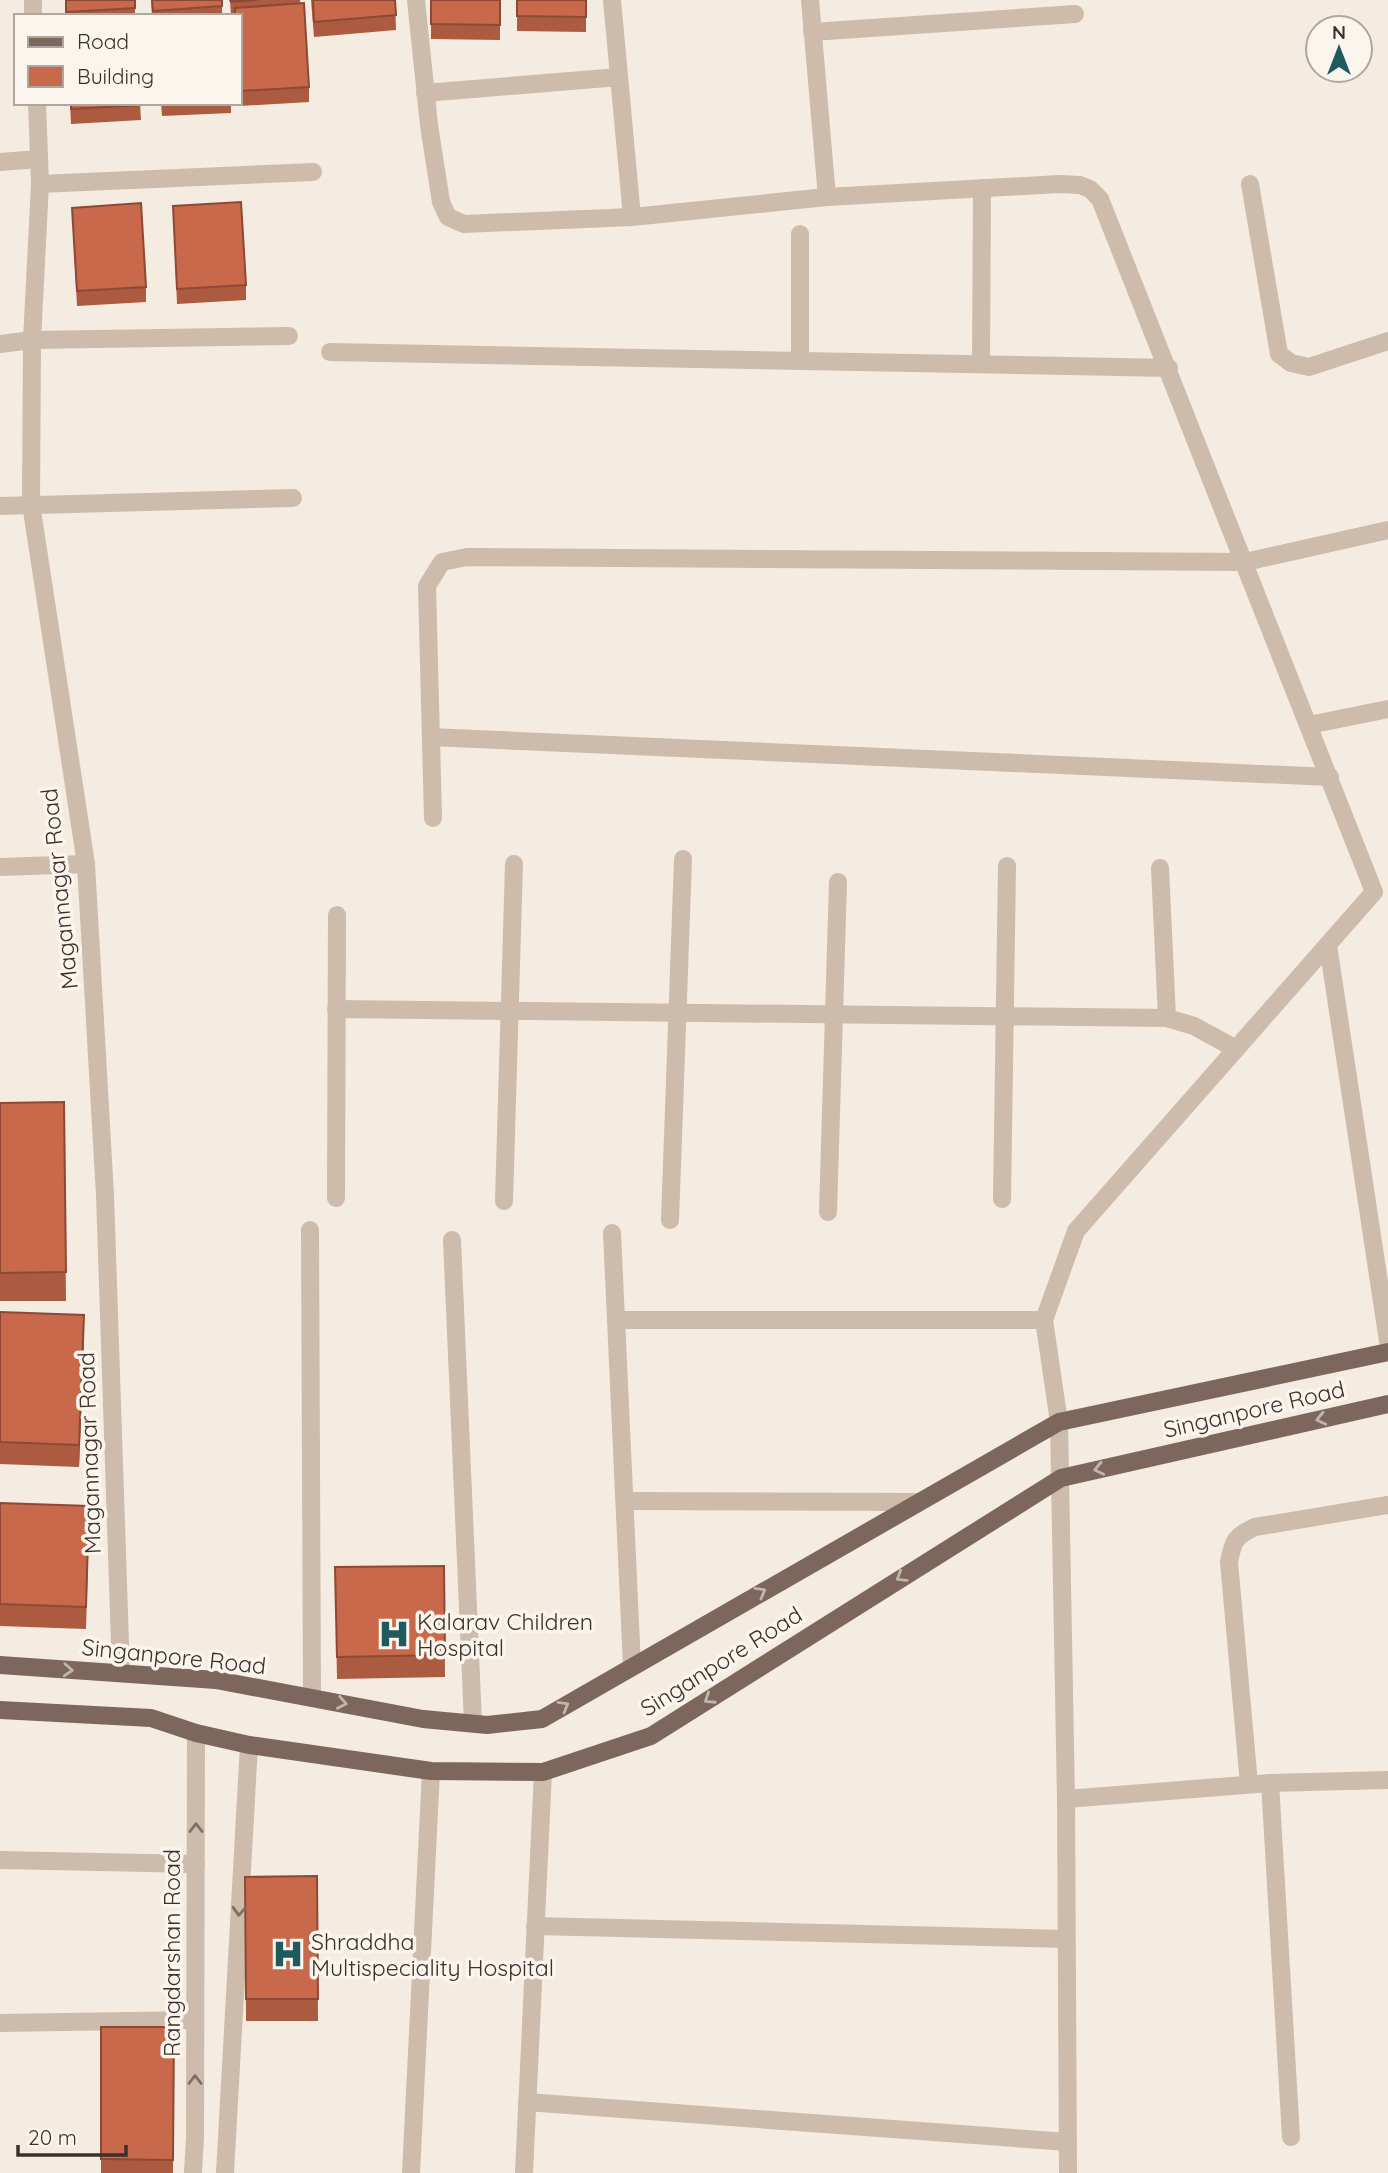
<svg xmlns="http://www.w3.org/2000/svg" width="1388" height="2173" viewBox="0 0 1388 2173" font-family="Quicksand,sans-serif">
<style>
.lines{fill:none;stroke-linecap:round;stroke-linejoin:round}
.minor{stroke:#cdbbac;stroke-width:18}
.major{stroke:#7d675c;stroke-width:18}
.wall{fill:#ac5a40}
.shaded-wall{fill:#8c4a34}
.building{fill:#c8694b;stroke:#8c4a34;stroke-width:2}
.oneway{stroke:#c2b5ac}
.oneway2{stroke:#7d6f65}
.labels{text-anchor:middle;dominant-baseline:central;stroke-width:7;stroke-linejoin:round;paint-order:stroke}
.street-label{font-size:23px;fill:#3b302b;stroke:#fbf5ee}
.poi-label{font-size:23px;fill:#3b302b;stroke:#fbf5ee;text-anchor:start}
</style>
<rect width="100%" height="100%" fill="#f4ebe1"/>
<g class="lines">
<g class="minor">
<polyline points="33,0 33,16"/>
<polyline points="416,0 429,125 441,202 448,217 464,224 632,217 827,197 1059,184 1080,185 1090,189 1100,199 1374,892 1076,1231 1044,1320 1059,1422 1066,1799 1068,2173"/>
<polyline points="612,0 632,217"/>
<polyline points="810,0 827,197"/>
<polyline points="812,32 1075,14"/>
<polyline points="425,93 619,77"/>
<polyline points="37,103 40,184 32,340 31,504 86,864 105,1195 121,1673"/>
<polyline points="0,162 39,159"/>
<polyline points="40,184 313,172"/>
<polyline points="1250,184 1279,354 1291,363 1309,367 1388,341"/>
<polyline points="800,234 800,361"/>
<polyline points="0,344 32,340 289,336"/>
<polyline points="330,352 1169,368"/>
<polyline points="981,364 982,188"/>
<polyline points="0,506 293,498"/>
<polyline points="1309,725 1388,709"/>
<polyline points="431,737 1330,777"/>
<polyline points="433,818 427,586 442,562 467,557 1245,562 1388,530"/>
<polyline points="0,867 86,864"/>
<polyline points="1160,868 1167,1018"/>
<polyline points="1328,945 1388,1341"/>
<polyline points="336,1009 1167,1018 1194,1026 1236,1049"/>
<polyline points="336,1198 337,915"/>
<polyline points="1002,1199 1007,866"/>
<polyline points="504,1201 514,864"/>
<polyline points="828,1212 838,882"/>
<polyline points="670,1220 683,859"/>
<polyline points="310,1230 312,1697"/>
<polyline points="612,1233 632,1666"/>
<polyline points="452,1240 473,1723"/>
<polyline points="616,1320 1044,1320"/>
<polyline points="625,1501 919,1502"/>
<polyline points="1270,1783 1291,2137"/>
<path d="M1249,1784L1229,1562C1233,1541 1235,1536 1255,1527L1388,1505"/>
<polyline points="1066,1799 1270,1783 1388,1780"/>
<polyline points="0,1860 196,1864"/>
<polyline points="535,1926 1066,1939"/>
<polyline points="0,2023 195,2020"/>
<polyline points="527,2102 1068,2142"/>
<polyline points="193,2173 195,2137 196,1733"/>
<polyline points="225,2173 249,1745"/>
<polyline points="411,2173 431,1771"/>
<polyline points="524,2173 543,1772"/>
</g>
<g class="major">
<polyline points="0,1665 216,1680 423,1719 487,1725 542,1719 1059,1422 1388,1352"/>
<polyline points="0,1710 151,1718 196,1733 249,1745 431,1771 543,1772 651,1736 1061,1478 1388,1404"/>
</g>
</g>
<g class="wall">
<polygon points="65,0 135,0 135,16 66,16"/>
<polygon points="151,0 222,0 222,15 226,16 152,16"/>
<polygon points="230,0 300,0 309,87 309,102 240,106 240,16 231,16"/>
<polygon points="311,0 395,0 396,30 314,37"/>
<polygon points="431,0 500,0 500,40 431,39"/>
<polygon points="517,0 586,0 586,32 517,31"/>
<polygon points="70,103 140,103 141,120 71,124"/>
<polygon points="161,103 231,103 231,113 162,116"/>
<polygon points="173,206 246,285 246,300 177,304"/>
<polygon points="72,208 146,287 146,302 77,306"/>
<polygon points="64,1102 66,1301 0,1301 0,1103"/>
<polygon points="0,1312 84,1337 79,1467 0,1464"/>
<polygon points="0,1503 89,1528 86,1629 0,1626"/>
<polygon points="444,1566 445,1677 337,1679 335,1567"/>
<polygon points="317,1876 318,2021 246,2021 245,1877"/>
<polygon points="101,2027 174,2027 173,2173 101,2173"/>
</g>
<polygon class="shaded-wall" points="84,1315 84,1337 79,1467 79,1445"/>
<g class="building">
<polygon points="66,0 135,0 135,8 66,12"/>
<polygon points="152,0 222,0 222,6 153,11"/>
<polygon points="230,0 257,0 231,2"/>
<polygon points="313,0 395,0 396,15 314,22"/>
<polygon points="431,0 500,0 500,25 431,24"/>
<polygon points="517,0 586,0 586,17 517,16"/>
<polygon points="304,3 309,87 240,91 240,16 235,16 235,8"/>
<polygon points="226,14 226,16 202,16"/>
<polygon points="71,103 140,103 141,105 71,109"/>
<polygon points="241,202 246,285 177,289 173,206"/>
<polygon points="141,203 146,287 77,291 72,208"/>
<polygon points="64,1102 66,1272 0,1273 0,1103"/>
<polygon points="0,1312 84,1315 79,1445 0,1442"/>
<polygon points="0,1503 89,1506 86,1607 0,1604"/>
<polygon points="444,1566 445,1655 337,1657 335,1567"/>
<polygon points="317,1876 318,1999 246,1999 245,1877"/>
<polygon points="101,2027 174,2027 173,2160 101,2159"/>
</g>
<defs><path id="oneway-chevron" d="M-2-3.5L2.5 0L-2 3.5" fill="none" stroke-width="1.6" stroke-linecap="round" stroke-linejoin="round" transform="scale(1.75)"/></defs>
<g class="oneway">
<use href="#oneway-chevron" transform="translate(1321 1419) rotate(167)"/>
<use href="#oneway-chevron" transform="translate(1099 1469) rotate(167)"/>
<use href="#oneway-chevron" transform="translate(901 1577) rotate(148)"/>
<use href="#oneway-chevron" transform="translate(761 1592) rotate(-30)"/>
<use href="#oneway-chevron" transform="translate(68 1670) rotate(3)"/>
<use href="#oneway-chevron" transform="translate(709 1699) rotate(147)"/>
<use href="#oneway-chevron" transform="translate(342 1703) rotate(11)"/>
<use href="#oneway-chevron" transform="translate(564 1706) rotate(-30)"/>
</g>
<g class="oneway2">
<use href="#oneway-chevron" transform="translate(196 1828) rotate(-90)"/>
<use href="#oneway-chevron" transform="translate(239 1911) rotate(93)"/>
<use href="#oneway-chevron" transform="translate(195 2080) rotate(-90)"/>
</g>
<defs>
<symbol id="hospital-bare" viewBox="-9 -9 18 18"><path d="M-5-5h3v3.5h4V-5h3V5h-3V1.5h-4V5h-3Z" fill="#1f5a5e" stroke="#fbf5ee" stroke-width="2.5" paint-order="stroke"/></symbol>
</defs>
<g fill-rule="evenodd">
<use href="#hospital-bare" x="372" y="1612" width="44" height="44"/>
<use href="#hospital-bare" x="266" y="1932" width="44" height="44"/>
</g>
<g class="labels">
<g class="street-label">
<text transform="translate(59 889) rotate(-96)">Magannagar Road</text>
<text transform="translate(1254 1409) rotate(-13)">Singanpore Road</text>
<text transform="translate(89 1453) rotate(-92)">Magannagar Road</text>
<text transform="translate(174 1656) rotate(6)">Singanpore Road</text>
<text transform="translate(721 1661) rotate(-32)">Singanpore Road</text>
<text transform="translate(171 1953) rotate(-90)">Rangdarshan Road</text>
</g>
<g class="poi-label">
<text x="417" y="1621">Kalarav Children<tspan x="417" dy="26">Hospital</tspan></text>
<text x="311" y="1941">Shraddha<tspan x="311" dy="26">Multispeciality Hospital</tspan></text>
</g>
</g>
<rect x="14" y="14" width="228" height="91" fill="#fbf5ee" stroke="#aea6a0" stroke-width="2"/>
<rect x="28" y="37" width="35" height="10" fill="#7d675c" stroke="#aea6a0" stroke-width="2"/>
<text x="77" y="49" font-size="21" fill="#3b302b">Road</text>
<rect x="28" y="66" width="35" height="21" fill="#c8694b" stroke="#aea6a0" stroke-width="2"/>
<text x="77" y="84" font-size="21" fill="#3b302b">Building</text>
<g transform="translate(1339 49)"><circle r="33" fill="#fbf5ee" stroke="#aea6a0" stroke-width="2"/>
<path d="M0-5L12 26L0 18L-12 26Z" fill="#1f5a5e"/>
<text y="-10" font-size="19" font-weight="bold" text-anchor="middle" fill="#3b302b">N</text>
</g>
<path d="M18 2145v10h108v-10" fill="none" stroke="#3b302b" stroke-width="3.5"/>
<text x="28" y="2145" font-size="21" fill="#3b302b" stroke="#fbf5ee" stroke-width="5" paint-order="stroke">20 m</text>
</svg>
